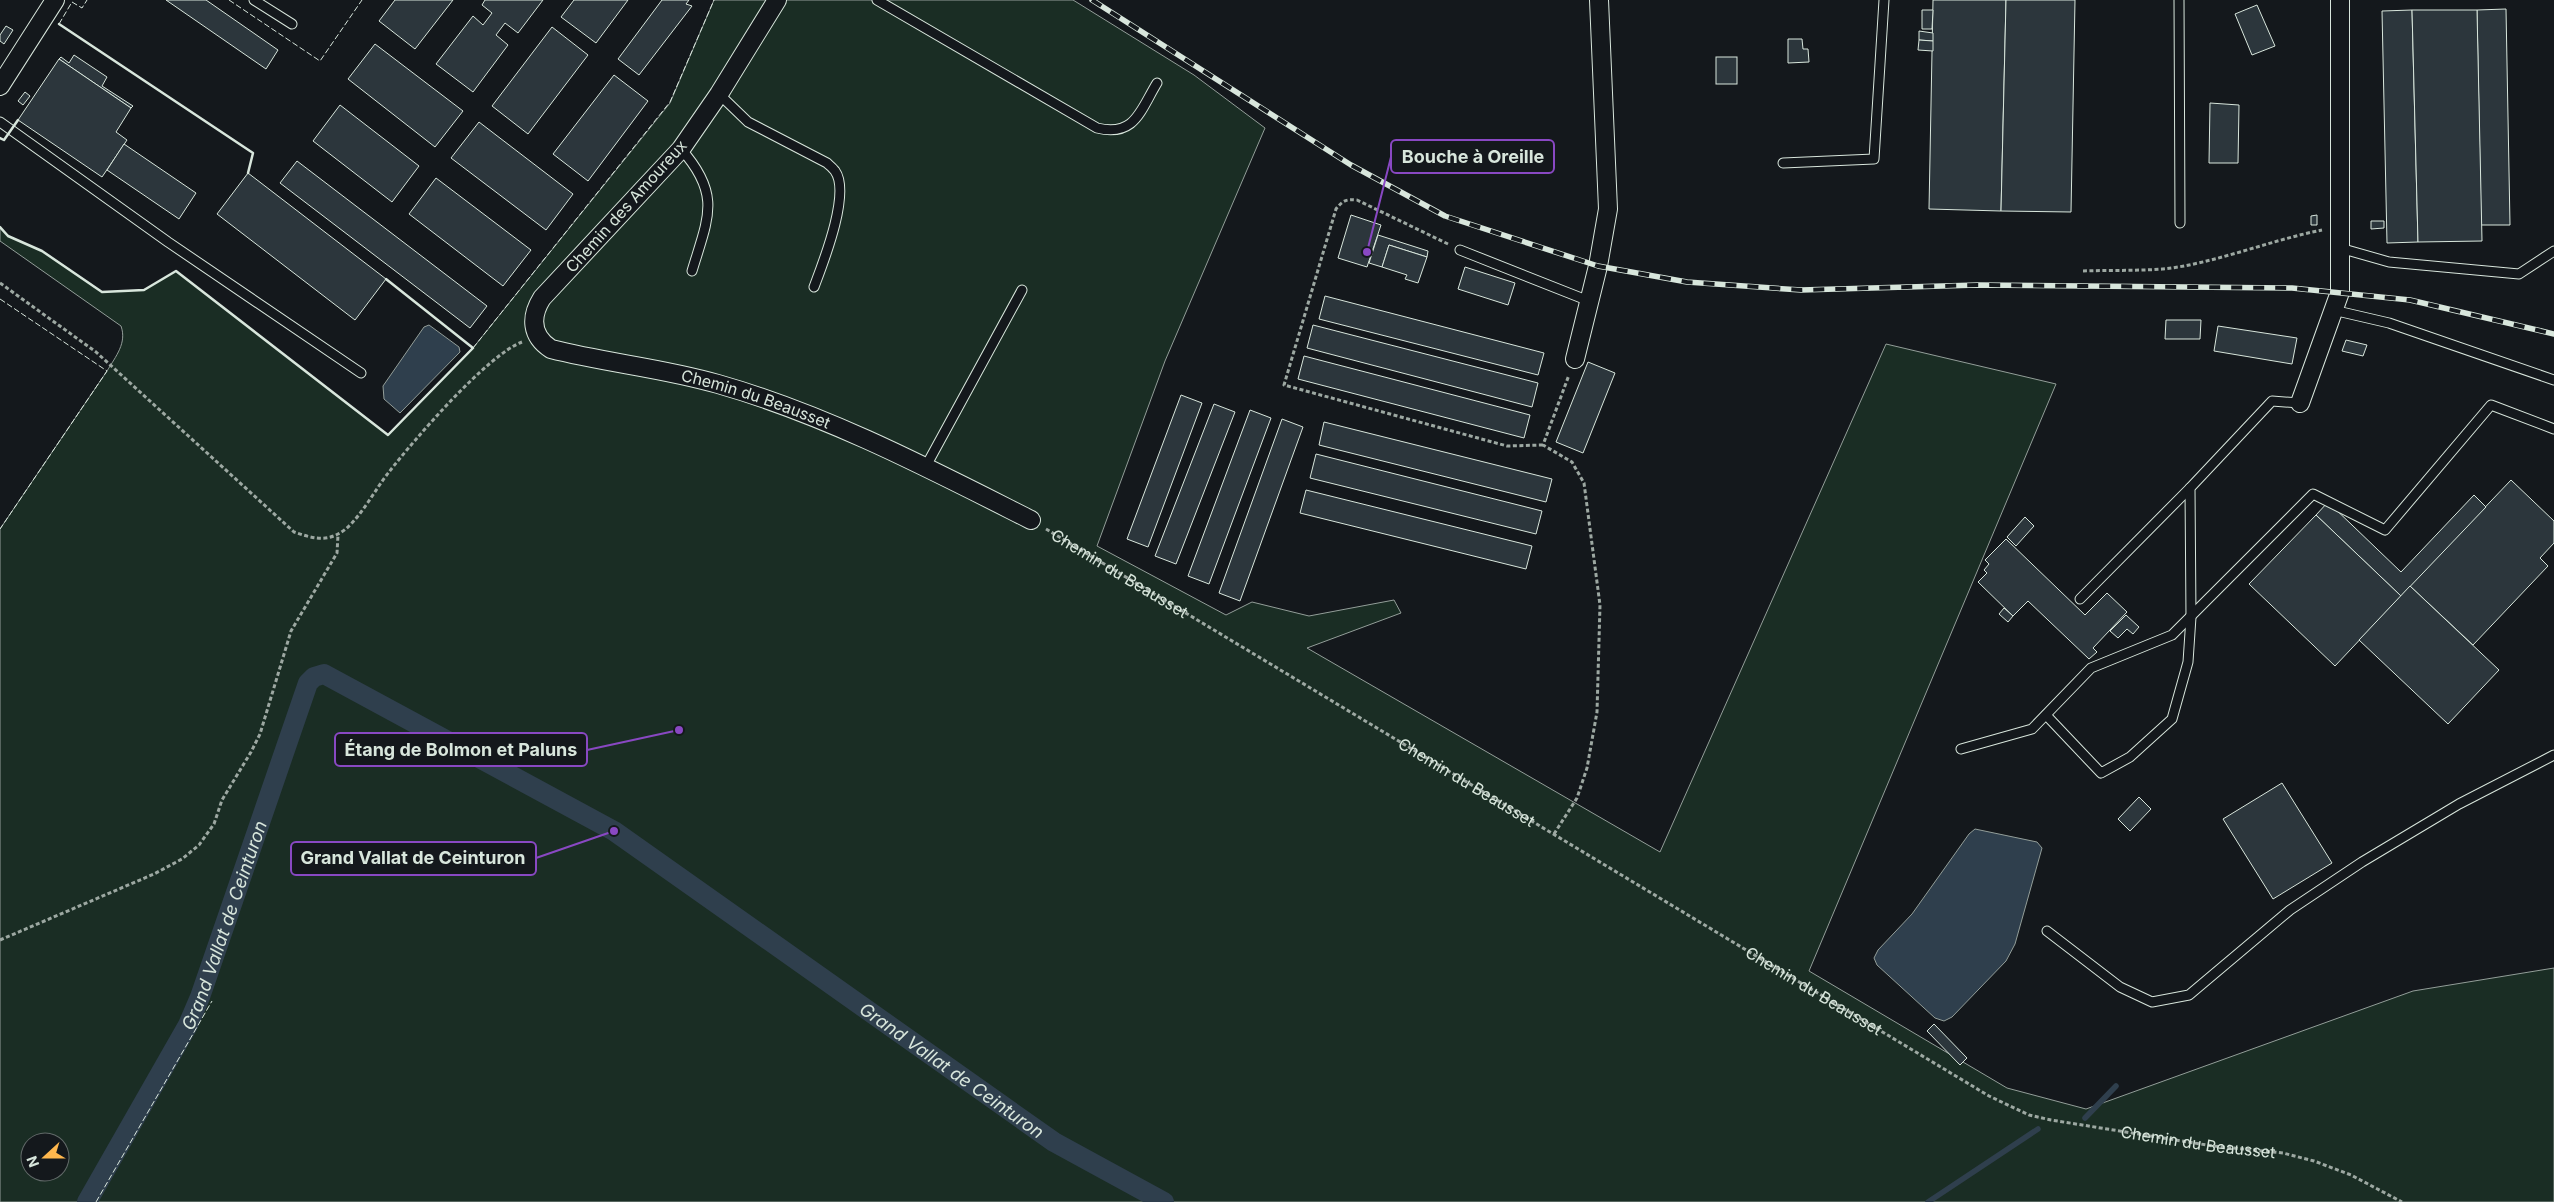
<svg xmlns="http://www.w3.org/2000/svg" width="2554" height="1202" viewBox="0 0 2554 1202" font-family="Inter,sans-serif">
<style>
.green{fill:#1a2d24;stroke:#939e99;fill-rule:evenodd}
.water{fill:#2f3f4d;stroke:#939e99}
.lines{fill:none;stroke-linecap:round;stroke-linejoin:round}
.stream{stroke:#2f3f4d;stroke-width:5.5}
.canal{stroke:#2f3f4d;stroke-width:20}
.building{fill:#2c363c;stroke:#d8e6dc}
.service-casing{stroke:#d8e6dc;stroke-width:11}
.minor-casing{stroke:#d8e6dc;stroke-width:20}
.path{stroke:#9da8a2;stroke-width:3;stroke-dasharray:4 2.5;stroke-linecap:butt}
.service{stroke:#14181c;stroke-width:9}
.minor{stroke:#14181c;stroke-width:18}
.rail-casing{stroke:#d8e6dc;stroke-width:5.5}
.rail{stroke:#14181c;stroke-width:4;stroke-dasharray:11;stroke-linecap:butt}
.fence{stroke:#d8e6dc;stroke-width:1;stroke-dasharray:6 2.5;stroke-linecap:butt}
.wall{stroke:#d8e6dc;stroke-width:2.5}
.labels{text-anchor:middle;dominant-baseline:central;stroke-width:4;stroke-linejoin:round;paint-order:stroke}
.street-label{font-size:16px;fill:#d8e6dc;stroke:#14181c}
.water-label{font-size:18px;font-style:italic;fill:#d8e6dc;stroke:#14181c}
.leader{fill:none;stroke:#8948c3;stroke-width:2}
.callout-dot{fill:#8948c3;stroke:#14181c;stroke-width:2}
.callout{fill:#14181c;stroke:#8948c3;stroke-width:2}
.callout-label{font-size:18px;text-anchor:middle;font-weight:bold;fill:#d8e6dc}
</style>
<rect width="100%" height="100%" fill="#14181c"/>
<path class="green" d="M714,0H1073L1194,75L1265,128L1165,361L1097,546L1226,615L1252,602L1309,616L1394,600L1401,613L1307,648L1660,852L1886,344L2056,384L1809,971L2007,1088L2086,1109L2413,991L2554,968V1202H0V529L107,371C116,356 127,343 121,326L0,241V227L8,236L42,251L102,292L144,290L176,271L388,435L473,348L670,103ZM30,1142H60V1172H30Z"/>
<g class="water">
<polygon points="429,325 459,347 460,352 400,413 384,399 383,386 424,327"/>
<polygon points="1975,829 2037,842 2042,848 2015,944 2006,961 1952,1017 1944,1021 1935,1018 1877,965 1874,958 1878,950 1912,914 1969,834"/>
</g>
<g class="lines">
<g class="stream">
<polyline points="2085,1118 2116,1086"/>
<polyline points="1928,1202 2038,1129"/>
</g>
<path class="canal" id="s1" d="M87,1202L188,1025L200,997L308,683L314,677L324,674L614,831L1054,1142L1164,1202"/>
</g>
<g class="building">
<polygon points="166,0 206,0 278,50 266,69"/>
<polygon points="395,0 453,0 415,49 379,21"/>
<polygon points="485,0 543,0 518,33 505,23 496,35 508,45 473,92 436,64 473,16 483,25 492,13 482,5"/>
<polygon points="574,0 628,0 596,43 561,17"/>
<polygon points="662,0 689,0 686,4 692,6 639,75 618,59"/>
<polygon points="1933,0 2006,0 2001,211 1929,209"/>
<polygon points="2006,0 2075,0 2071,212 2001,211"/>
<polygon points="2257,5 2275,46 2252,55 2235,14"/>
<polygon points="2506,9 2510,225 2481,225 2477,10"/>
<polygon points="1922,10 1933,10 1932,29 1922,29"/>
<polygon points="2412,10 2418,242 2387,243 2382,11"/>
<polygon points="2412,10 2477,10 2482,241 2418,242"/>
<polygon points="6,26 13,30 4,44 0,41 0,35"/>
<polygon points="552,27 588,55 528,134 492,106"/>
<polygon points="1919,31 1933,33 1933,41 1919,40"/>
<polygon points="1788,39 1802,39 1803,49 1808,49 1809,62 1788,63"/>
<polygon points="1919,40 1933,41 1933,51 1918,50"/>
<polygon points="375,44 463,111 435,147 348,79"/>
<polygon points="74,55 107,77 102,86 133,106 131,108 59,59 61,57 69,63"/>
<rect x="1716" y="57" width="21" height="27"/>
<polygon points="59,59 131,108 116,132 127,140 102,177 18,120"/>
<polygon points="614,75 648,101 588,181 553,154"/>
<polygon points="25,92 30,96 23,105 18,101"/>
<polygon points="2210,103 2239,105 2238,163 2209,163"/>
<polygon points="340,105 419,166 392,202 313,141"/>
<polygon points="479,122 573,194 546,230 451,158"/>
<polygon points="124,144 196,193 179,219 107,170"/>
<polygon points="297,161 487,306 470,328 280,183"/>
<polygon points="248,173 386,279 355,320 217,214"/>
<polygon points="436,178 531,250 503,286 409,214"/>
<polygon points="1351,215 1381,225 1367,267 1338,258"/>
<polygon points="2317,215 2317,225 2311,225 2311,216"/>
<polygon points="2371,221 2384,221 2384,228 2371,229"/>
<polygon points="1378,235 1428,251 1427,257 1389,245 1382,267 1369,263"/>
<polygon points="1389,245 1427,257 1418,283 1405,279 1407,275 1382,267"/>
<polygon points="1465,267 1515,283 1508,305 1458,289"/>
<polygon points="1325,296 1544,353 1538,375 1319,319"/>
<polygon points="2166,320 2201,320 2200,339 2165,339"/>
<polygon points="1313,325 1538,383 1532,407 1307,348"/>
<polygon points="2218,326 2297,338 2292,364 2214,351"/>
<polygon points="2346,340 2367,345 2363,356 2342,351"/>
<polygon points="1304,356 1530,415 1524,438 1298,379"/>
<polygon points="1588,362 1615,373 1583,453 1556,442"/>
<polygon points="1181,395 1202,403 1148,547 1127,539"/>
<polygon points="1214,404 1235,412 1176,564 1155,556"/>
<polygon points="1250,410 1271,418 1209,584 1188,576"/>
<polygon points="1282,419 1303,427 1240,601 1219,593"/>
<polygon points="1324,422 1552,479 1546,502 1319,445"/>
<polygon points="1316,454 1542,511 1536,534 1310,478"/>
<polygon points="2511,480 2554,521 2554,543 2540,558 2548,566 2473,645 2410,586"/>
<polygon points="1306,490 1532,546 1526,569 1300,513"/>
<polygon points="2474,495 2486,507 2401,596 2316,515 2328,502 2401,572"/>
<polygon points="2316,515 2401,596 2335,666 2249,584"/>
<polygon points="2025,517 2034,526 2016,546 2007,537"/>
<polygon points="2006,539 2085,615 2107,593 2127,612 2093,648 2097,652 2089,659 2028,601 2013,616 1978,582 1987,573 1984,570 1989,564 1985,560"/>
<polygon points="2410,586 2499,670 2448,724 2359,640"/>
<polygon points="2004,608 2013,616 2008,622 1999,614"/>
<polygon points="2126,615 2139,627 2133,634 2127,629 2118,638 2110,631"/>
<polygon points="2282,783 2332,863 2273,899 2223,819"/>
<polygon points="2139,797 2151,809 2130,831 2118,819"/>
<polygon points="1934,1024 1967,1058 1960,1065 1927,1031"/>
</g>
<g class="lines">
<defs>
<g id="service">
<polyline points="254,0 292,24"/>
<path d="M877,0L1097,128C1135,137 1140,111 1157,83"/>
<polyline points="2179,0 2180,223"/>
<path d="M719,94L748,122L827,163C829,165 833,168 835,171C851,193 823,263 814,287"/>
<polyline points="0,122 168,242 361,373"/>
<path d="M681,149C722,195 708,218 692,271"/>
<polyline points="1783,163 1874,159 1884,0"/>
<polyline points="2340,248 2389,262 2519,274 2554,251"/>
<polyline points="1460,250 1589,301"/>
<polyline points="2333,310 2389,323 2554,380"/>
<polyline points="926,466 1022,290"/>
<polyline points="2080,599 2190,488"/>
<polyline points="2046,715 2101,773 2130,757 2172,719 2188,662 2191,617 2190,488 2272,401 2300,403"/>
<polyline points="1961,749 2032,729 2091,668 2172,635 2313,494 2385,530 2491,405 2554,429"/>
<polyline points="2047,931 2120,987 2152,1002 2189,995 2290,910 2362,862 2459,804 2554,755"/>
</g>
<g id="minor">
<path id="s3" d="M777,0L719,94L681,149L542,298C530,317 531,336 551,349C606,363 663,368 718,384C827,415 930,469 1031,520"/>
<polyline points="0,86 55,0"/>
<polyline points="1575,359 1598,266 1608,209 1599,0"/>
<polyline points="2300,403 2340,292 2340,0"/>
</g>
</defs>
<use href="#service" class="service-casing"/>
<use href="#minor" class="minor-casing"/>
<g class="path">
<path d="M1448,244L1357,200C1347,199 1343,200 1336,209L1284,385L1507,446L1543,445"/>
<path d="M2083,271C2109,270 2136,271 2163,269C2213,264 2271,240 2322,230"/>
<path d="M0,283L96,352L294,532C309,537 323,542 338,534C357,525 375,489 389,472C413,441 487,355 522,342"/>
<path id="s2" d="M1046,529L1989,1096L2029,1115L2051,1120L2213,1146L2283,1153L2314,1161L2351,1175L2402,1202"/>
<polyline points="1554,834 1577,798 1587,768 1597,712 1600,605 1584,483 1572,462 1543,445 1569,375"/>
<polyline points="0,940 154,874 182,859 199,845 214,824 222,800 251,752 260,734 291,631 337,553 338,535"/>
</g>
<use href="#service" class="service"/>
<use href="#minor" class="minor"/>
<defs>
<polyline id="rail" points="1092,0 1351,165 1445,216 1598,266 1687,282 1801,290 1978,285 2292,288 2410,300 2554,334"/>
</defs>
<use href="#rail" class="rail-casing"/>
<use href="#rail" class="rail"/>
<g class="fence">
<polyline points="229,0 320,61 362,0"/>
<polyline points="59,24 72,2 82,8 87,0"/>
<polyline points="0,299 107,371 0,529"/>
<polyline points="473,348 670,102 714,0"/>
<polyline points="96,1202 212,1001"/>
</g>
<g class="wall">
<polyline points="59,24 253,153 248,173"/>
<polyline points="0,138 4,140 18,120"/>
<polyline points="0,227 8,236 42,251 102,292 144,290 176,271 388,435 473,348 386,279"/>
</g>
</g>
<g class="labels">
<g class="street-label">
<text transform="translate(626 206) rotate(-48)">Chemin des Amoureux</text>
<text stroke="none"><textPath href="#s3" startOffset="651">Chemin du Beausset</textPath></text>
<text stroke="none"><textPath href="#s2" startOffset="86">Chemin du Beausset</textPath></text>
<text stroke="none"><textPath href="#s2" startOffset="491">Chemin du Beausset</textPath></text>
<text stroke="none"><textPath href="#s2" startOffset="896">Chemin du Beausset</textPath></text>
<text stroke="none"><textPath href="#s2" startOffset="1316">Chemin du Beausset</textPath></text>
</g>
<g class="water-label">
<text stroke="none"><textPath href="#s1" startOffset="310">Grand Vallat de Ceinturon</textPath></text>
<text stroke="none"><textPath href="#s1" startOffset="1329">Grand Vallat de Ceinturon</textPath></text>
</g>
</g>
<path class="leader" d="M1367 252L1391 157M679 730L587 750M614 831L536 858"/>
<g class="callout-dot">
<circle cx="1367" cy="252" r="5"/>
<circle cx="679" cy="730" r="5"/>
<circle cx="614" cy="831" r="5"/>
</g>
<g class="callout">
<rect x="1391" y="140" width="163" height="33" rx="5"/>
<rect x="335" y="733" width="252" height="33" rx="5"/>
<rect x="291" y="842" width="245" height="33" rx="5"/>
</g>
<g class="callout-label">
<text x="1473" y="163">Bouche à Oreille</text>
<text x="461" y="756">Étang de Bolmon et Paluns</text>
<text x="413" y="864">Grand Vallat de Ceinturon</text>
</g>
<g transform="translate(45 1157) rotate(249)"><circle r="24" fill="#14181c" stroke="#626a69"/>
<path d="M0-4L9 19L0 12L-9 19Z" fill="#ffb74d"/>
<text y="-8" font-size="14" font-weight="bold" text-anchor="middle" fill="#d8e6dc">N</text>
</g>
</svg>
